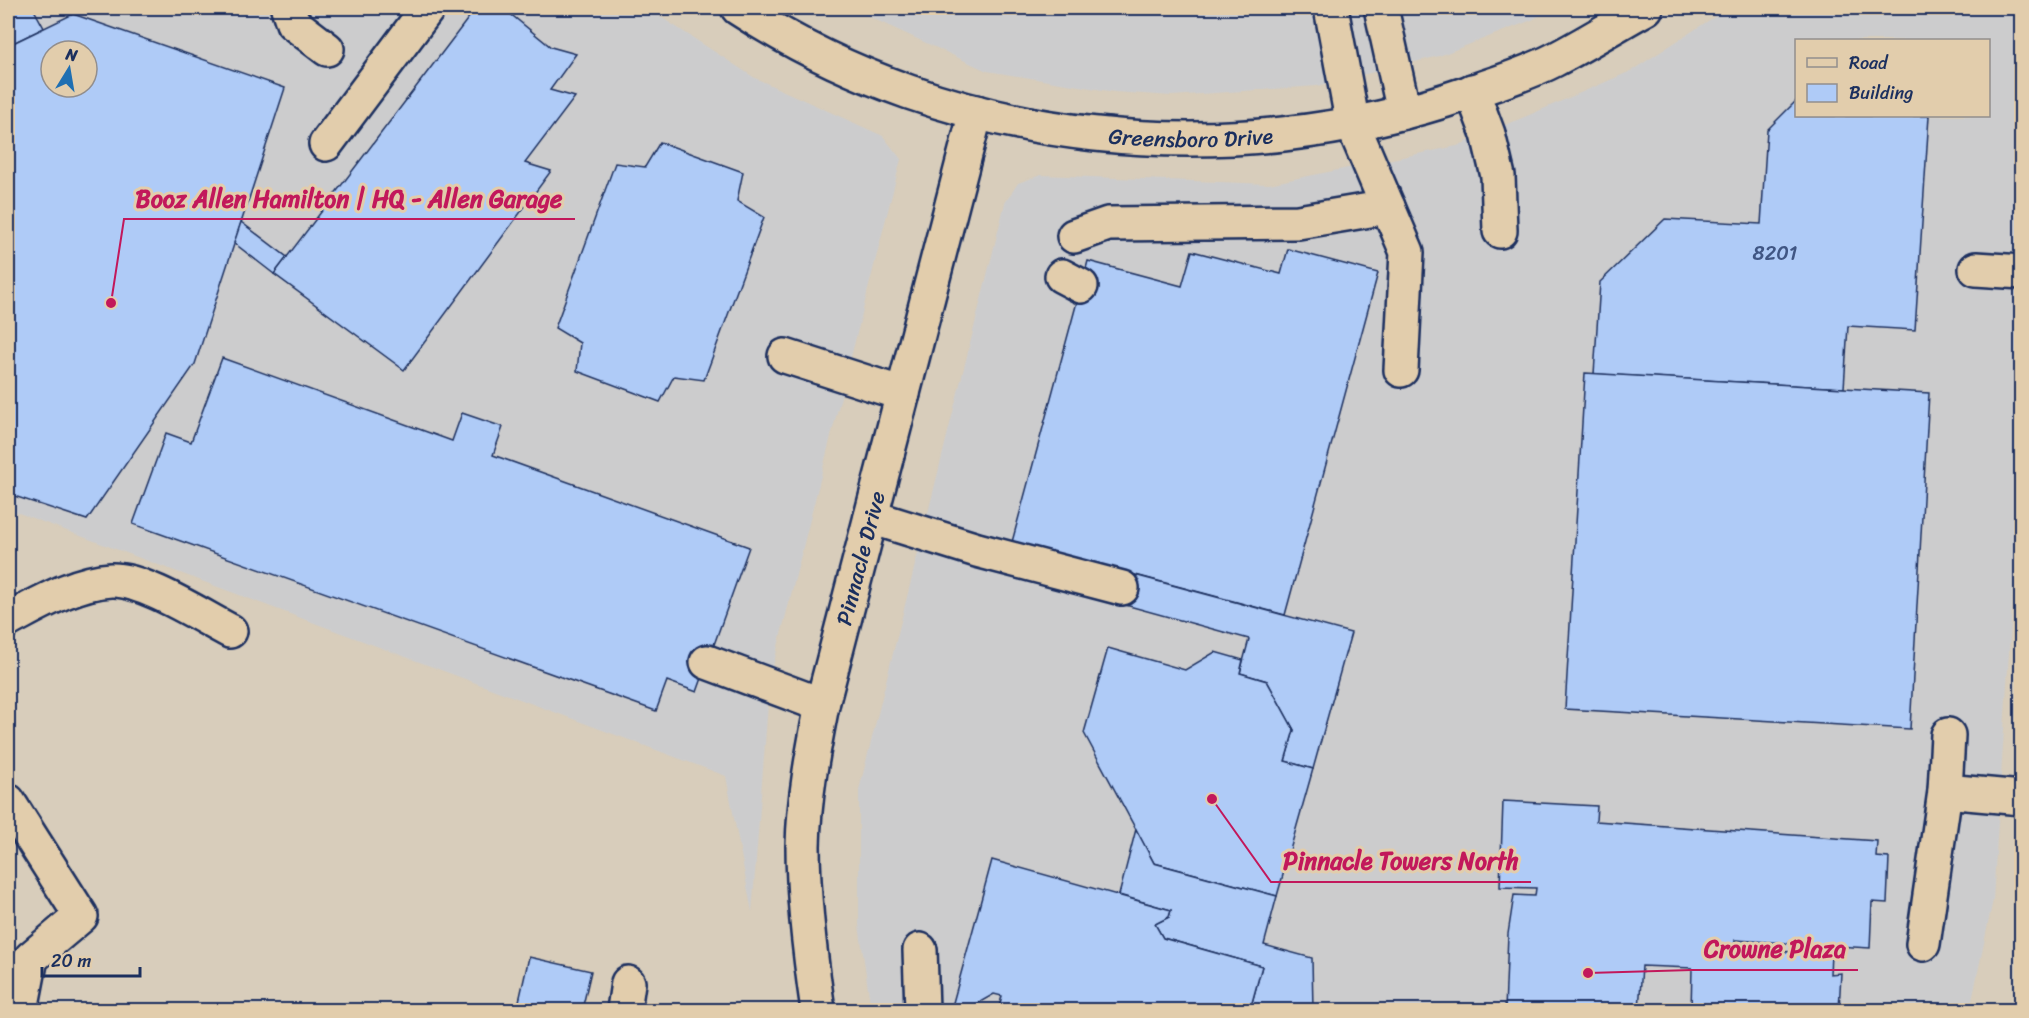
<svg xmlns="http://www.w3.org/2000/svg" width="2029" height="1018" viewBox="0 0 2029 1018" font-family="Sriracha,sans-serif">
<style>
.built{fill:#cccccd;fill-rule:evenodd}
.building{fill:#afcbf7;stroke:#1b2f5e;stroke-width:1.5;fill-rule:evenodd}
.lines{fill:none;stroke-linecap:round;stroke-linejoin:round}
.minor-casing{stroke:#1b2f5e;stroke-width:38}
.minor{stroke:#e2cdac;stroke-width:33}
.labels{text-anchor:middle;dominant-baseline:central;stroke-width:6;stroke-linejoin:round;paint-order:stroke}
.number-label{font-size:20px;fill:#405684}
.street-label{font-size:22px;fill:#1b2f5e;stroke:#e2cdac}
.leader{fill:none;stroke:#c2185b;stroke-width:2}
.callout-dot{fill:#c2185b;stroke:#e2cdac;stroke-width:2}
.callout-label{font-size:24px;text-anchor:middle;font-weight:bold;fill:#c2185b;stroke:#e2cdac;stroke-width:6;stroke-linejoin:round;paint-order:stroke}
</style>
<rect width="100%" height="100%" fill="#d8cdbb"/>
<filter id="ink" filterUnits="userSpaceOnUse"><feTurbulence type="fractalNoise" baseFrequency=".0167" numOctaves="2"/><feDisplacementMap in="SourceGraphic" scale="12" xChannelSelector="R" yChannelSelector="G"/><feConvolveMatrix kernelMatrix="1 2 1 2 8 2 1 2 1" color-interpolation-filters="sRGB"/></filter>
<g filter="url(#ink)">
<g class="built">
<path d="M8,8H647L755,78L883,136L901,159L770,678L752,912L726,776L8,509ZM51,51H87V87H51Z"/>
<polygon points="850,8 1552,8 1532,20 1439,56 1317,86 1172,96 1115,92 987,71"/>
<path d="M1728,8H2021V467L1993,900L1970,1010H871L859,925V790L1005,203L1018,183L1041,175L1269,184L1457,146L1631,71ZM1796,40H1988V116H1796Z"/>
</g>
<g class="building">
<polygon points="8,8 33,8 44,28 11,44 8,38"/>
<polygon points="476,8 503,8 551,47 576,54 550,90 575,97 525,163 551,171 404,370 274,274"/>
<path d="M73,14L285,88L195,364L87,520L8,494V53L11,44ZM51,51H87V87H51Z"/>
<polygon points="1796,101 1796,116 1929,116 1915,330 1848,326 1844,388 1594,374 1600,282 1665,219 1761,224 1767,130"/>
<polygon points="660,142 743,172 737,201 764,217 704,380 674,376 660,402 577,371 580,343 555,328 615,163 645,167"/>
<polygon points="241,222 287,257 274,274 234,243"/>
<polygon points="1288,249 1378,273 1285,615 1012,542 1088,261 1182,286 1192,251 1281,274"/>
<polygon points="222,358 452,441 462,413 503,427 493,455 749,547 697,692 667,681 656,711 133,524 166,433 191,442"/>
<polygon points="1585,373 1929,393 1910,729 1565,709"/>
<polygon points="1127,573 1351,633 1313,769 1285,761 1294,730 1267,681 1240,673 1249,639 1118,603"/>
<polygon points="1108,648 1185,670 1215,652 1243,660 1240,673 1267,681 1294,730 1285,761 1313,769 1277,896 1154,863 1084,733"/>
<polygon points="1503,801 1597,806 1596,821 1877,841 1876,857 1889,858 1887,903 1872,902 1870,948 1735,940 1735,949 1831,954 1830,974 1841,973 1839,1010 1691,1010 1692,968 1642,966 1639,1010 1505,1010 1508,934 1514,895 1535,896 1536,888 1500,887"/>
<polygon points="1136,829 1154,863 1277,896 1264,945 1312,958 1313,1010 1250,1010 1262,966 1163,938 1155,924 1169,917 1171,910 1119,895"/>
<polygon points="992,860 1171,910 1169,917 1155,924 1163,938 1262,966 1250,1010 998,1010 1002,996 994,994 966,1010 951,1010"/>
<polygon points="529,957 591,971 582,1010 517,1010"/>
</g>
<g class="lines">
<defs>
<g id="minor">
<polyline points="288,8 293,23 327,49"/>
<path id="s1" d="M738,8C952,148 1229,175 1468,93C1497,83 1527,74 1554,60C1585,44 1615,25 1646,8"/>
<polyline points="1331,8 1353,125 1407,252 1401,370"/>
<polyline points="1381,8 1404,112"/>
<polyline points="1472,91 1488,134 1498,176 1500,231"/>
<polyline points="326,144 428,8"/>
<polyline points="1074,236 1108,224 1298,222 1388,207"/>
<polyline points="1976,269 2022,272"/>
<polyline points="1062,276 1081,286"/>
<polyline points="785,356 903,394"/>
<polyline points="871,517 977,550 1122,588"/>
<path d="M8,620C39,604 75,582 111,580C142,578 201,616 230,631"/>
<polyline points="707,662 822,705"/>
<polyline points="1945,791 2022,798"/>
<polyline points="8,801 81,916 31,958 21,1010"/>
<polyline points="1923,944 1945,791 1948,735"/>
<polyline points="920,950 922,1010"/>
<polyline points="624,1010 628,983"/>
<path id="s2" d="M818,1010C810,956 803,901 803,846C804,798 813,751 822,705L976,112"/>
</g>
</defs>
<use href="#minor" class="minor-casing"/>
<use href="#minor" class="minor"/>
</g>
</g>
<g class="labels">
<g class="number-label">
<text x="1775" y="253">8201</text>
</g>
<g class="street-label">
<text stroke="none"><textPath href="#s1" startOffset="478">Greensboro Drive</textPath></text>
<text stroke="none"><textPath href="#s2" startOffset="459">Pinnacle Drive</textPath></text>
</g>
</g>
<path class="leader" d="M111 303L124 219H575M1212 799L1271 882H1531M1588 973L1692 970H1858"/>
<g class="callout-dot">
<circle cx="111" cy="303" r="6"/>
<circle cx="1212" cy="799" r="6"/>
<circle cx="1588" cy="973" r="6"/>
</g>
<g class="callout-label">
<text x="349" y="207">Booz Allen Hamilton | HQ - Allen Garage</text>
<text x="1401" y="869">Pinnacle Towers North</text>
<text x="1775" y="957">Crowne Plaza</text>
</g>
<rect width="2029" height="1018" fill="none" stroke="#e2cdac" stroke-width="30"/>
<rect x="15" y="15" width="1999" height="988" fill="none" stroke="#1b2f5e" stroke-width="2" filter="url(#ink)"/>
<rect x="1795" y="39" width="195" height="78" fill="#e2cdac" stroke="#928e8d" stroke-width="1.5"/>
<rect x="1807" y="58" width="30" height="9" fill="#e2cdac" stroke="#928e8d" stroke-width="1.5"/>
<text x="1849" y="69" font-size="18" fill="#1b2f5e">Road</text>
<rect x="1807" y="84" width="30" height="18" fill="#afcbf7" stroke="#928e8d" stroke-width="1.5"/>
<text x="1849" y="99" font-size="18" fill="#1b2f5e">Building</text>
<g transform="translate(69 69) rotate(11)"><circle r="28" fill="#e2cdac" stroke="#928e8d" stroke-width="1.5"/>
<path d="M0-4.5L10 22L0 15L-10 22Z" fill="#1f6fb2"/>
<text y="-9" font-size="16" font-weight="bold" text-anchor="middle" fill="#1b2f5e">N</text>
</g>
<path d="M42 967v9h98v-9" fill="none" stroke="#1b2f5e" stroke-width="3"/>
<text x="51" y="967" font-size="18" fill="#1b2f5e" stroke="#e2cdac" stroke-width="4.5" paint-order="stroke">20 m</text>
</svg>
